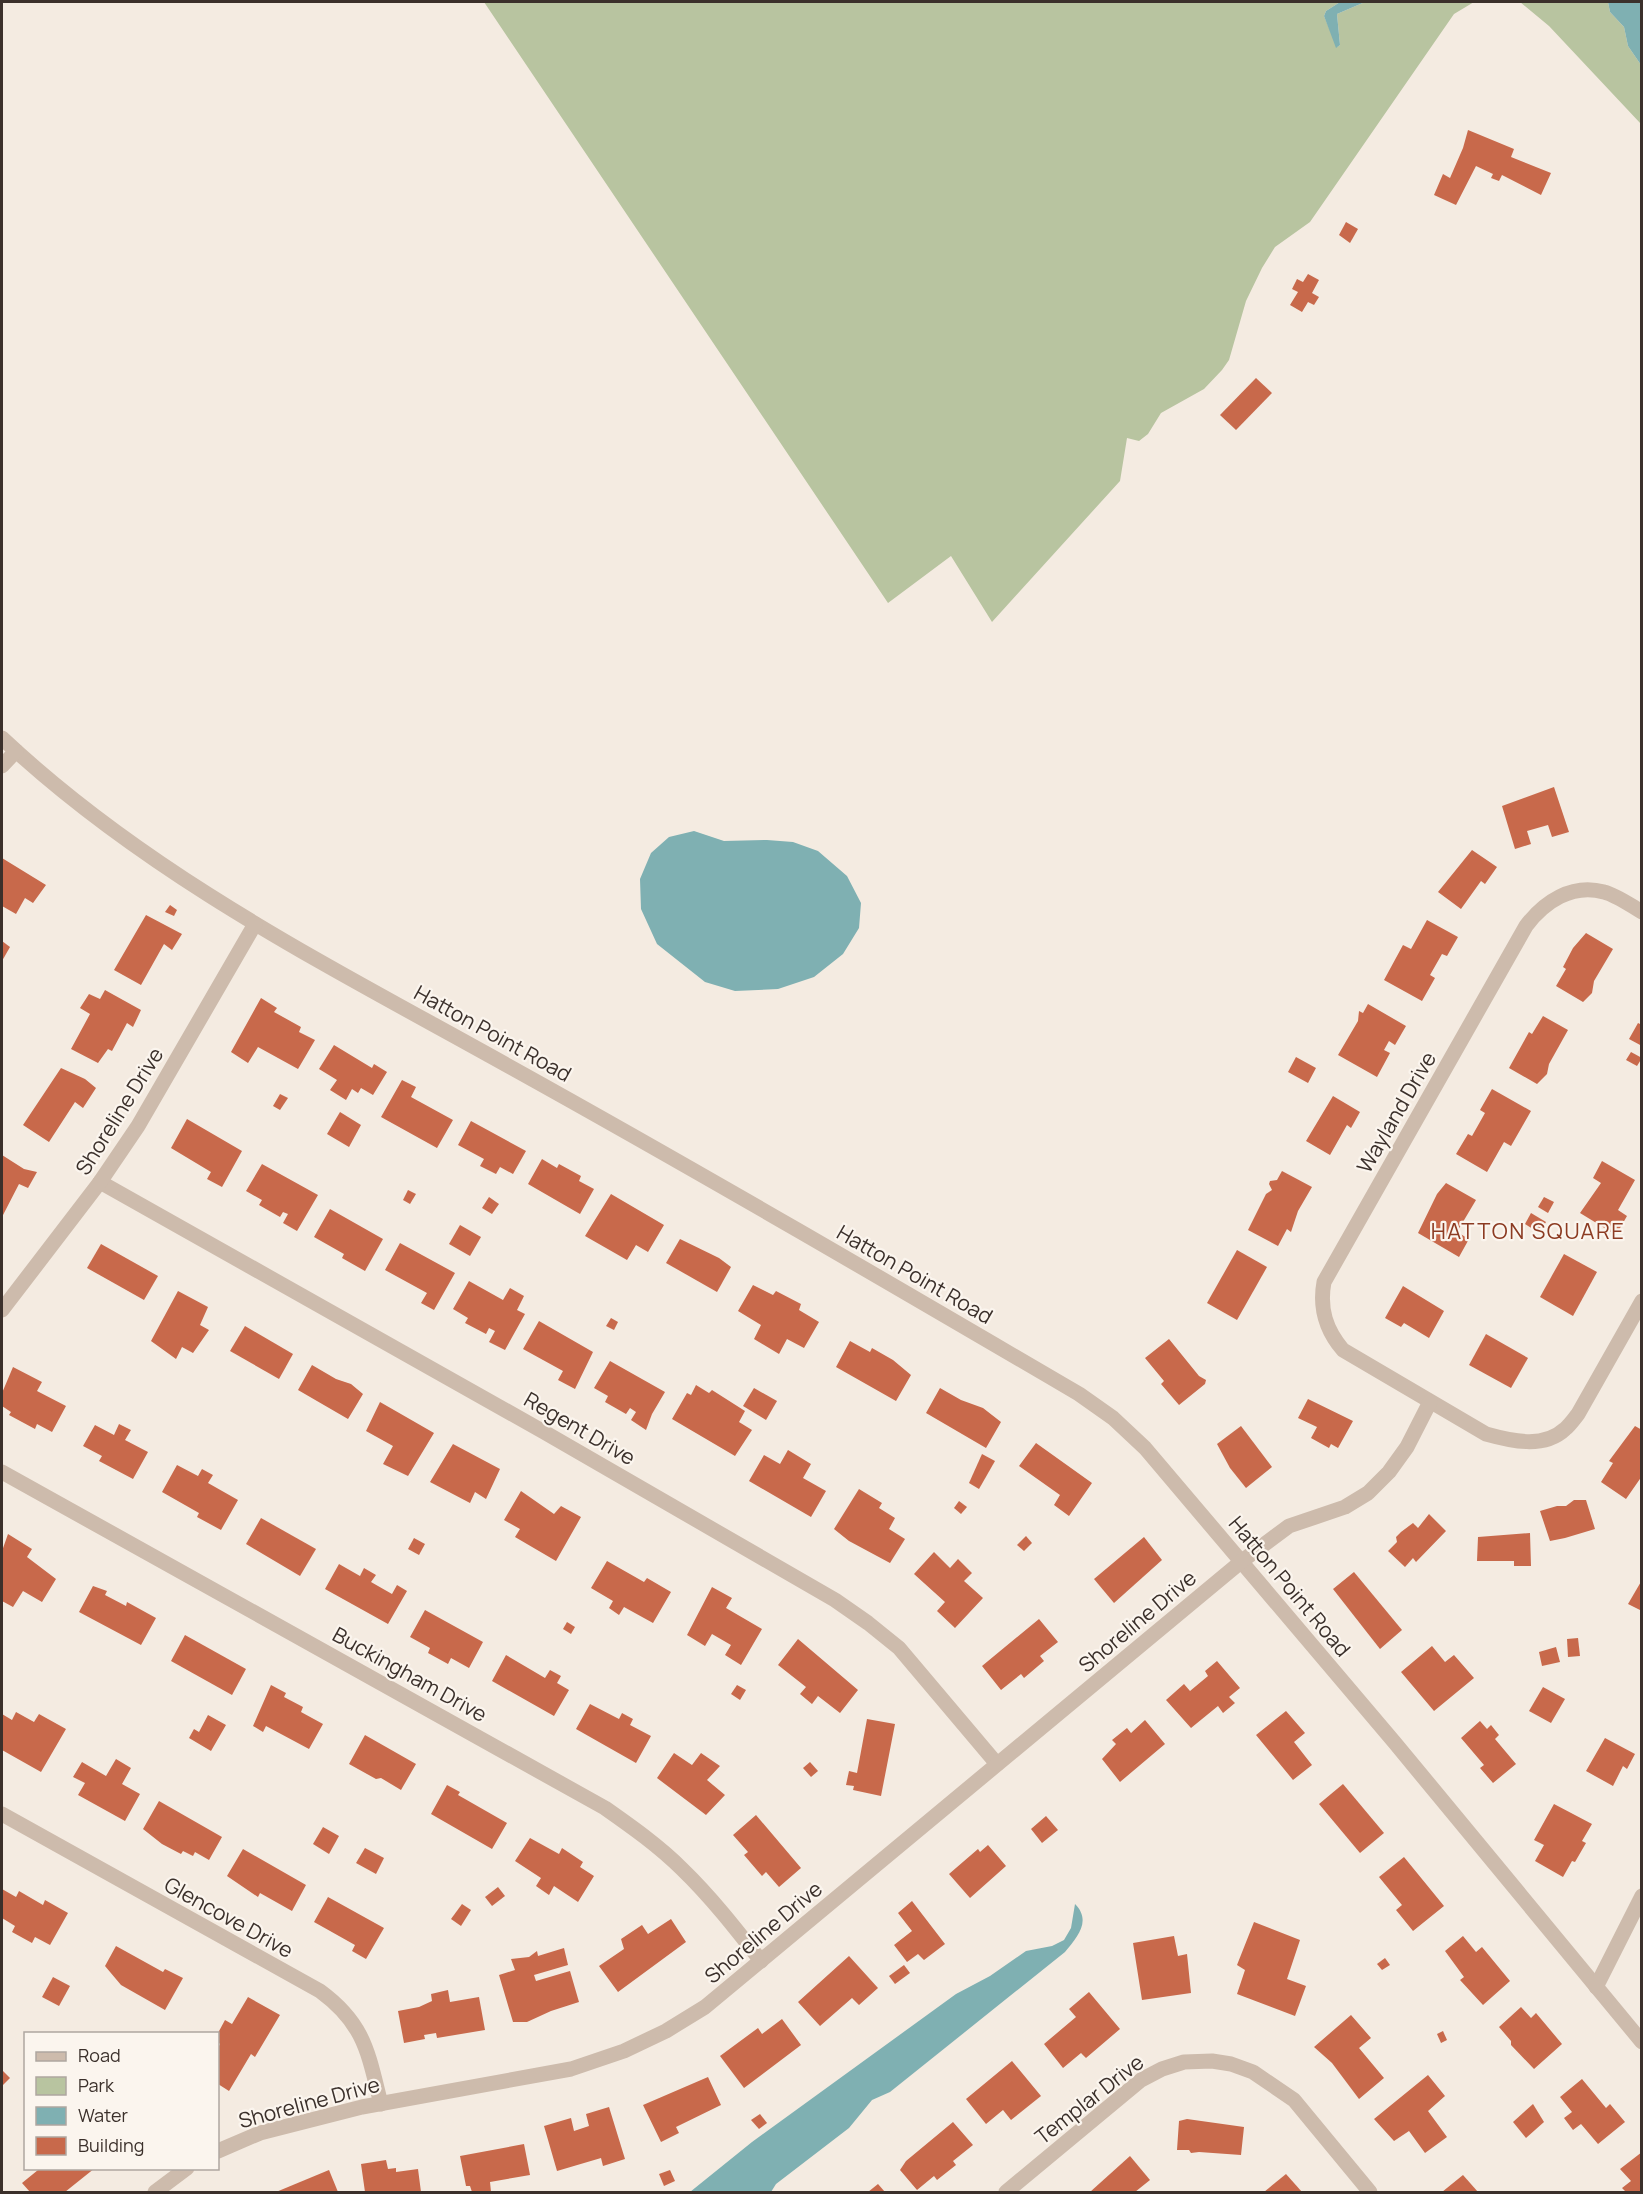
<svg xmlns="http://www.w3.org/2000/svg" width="1643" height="2194" viewBox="0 0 1643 2194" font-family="Manrope,sans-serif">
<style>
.green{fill:#b8c4a0}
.water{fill:#7fb0b2}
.building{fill:#c8694b}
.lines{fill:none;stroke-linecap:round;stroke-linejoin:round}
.minor{stroke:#cdbbac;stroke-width:15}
.labels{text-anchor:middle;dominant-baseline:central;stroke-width:4.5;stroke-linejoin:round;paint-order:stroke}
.street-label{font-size:21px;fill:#3b302b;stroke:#fbf5ee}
.neighbourhood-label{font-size:22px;letter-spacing:1.5px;fill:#8c3b22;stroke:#fbf5ee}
</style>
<rect width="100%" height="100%" fill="#f4ebe1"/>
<g class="green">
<polygon points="484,2 1340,2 1326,11 1324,16 1337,47 1340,45 1337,14 1365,2 1474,2 1454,14 1310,222 1275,247 1262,268 1246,301 1229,360 1222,370 1204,389 1161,413 1148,434 1139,441 1127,438 1120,481 992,622 951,556 888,603"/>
<polygon points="1520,2 1608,2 1610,12 1624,27 1628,46 1641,65 1641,124 1549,26"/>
</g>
<g class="water">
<polygon points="1340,2 1365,2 1337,14 1340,45 1336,48 1324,16 1326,11"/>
<polygon points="1608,2 1641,2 1641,65 1628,46 1624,27 1610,12"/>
<polygon points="694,831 724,841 767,840 793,842 818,851 847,876 861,903 859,928 843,954 814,977 778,989 735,991 705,982 657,944 641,909 640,879 651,853 669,837"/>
<path d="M1075,1904C1092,1921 1077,1937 1065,1952L890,2092L872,2100L849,2128L776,2184L771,2192H690L752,2142L956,1994L990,1976L1026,1951L1052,1946L1064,1940L1071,1928Z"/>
</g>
<g class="building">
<polygon points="1468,130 1514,149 1511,157 1551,173 1541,195 1502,175 1499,181 1491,178 1493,174 1476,166 1456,205 1434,195 1443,174 1450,178 1463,148"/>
<polygon points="1346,222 1358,229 1350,243 1339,235"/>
<polygon points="1308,274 1319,280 1312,293 1319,297 1314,305 1308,302 1302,312 1290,305 1298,292 1292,289 1297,279 1303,282"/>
<polygon points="1256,378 1272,393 1236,430 1220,415"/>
<polygon points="1554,787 1569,832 1552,837 1548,825 1527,831 1531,844 1515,849 1502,806"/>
<polygon points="1472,850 1497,867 1485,884 1481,881 1461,909 1438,892"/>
<polygon points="2,858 46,885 33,903 25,898 16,914 2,906"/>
<polygon points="170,905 177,910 174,916 165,912"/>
<polygon points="146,915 182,934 172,950 164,944 141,985 114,970"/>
<polygon points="1427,920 1458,937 1447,956 1442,954 1430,975 1435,978 1422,1001 1384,980 1403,945 1411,949"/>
<polygon points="1586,933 1613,949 1594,981 1592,993 1583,1002 1556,986 1566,969 1563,967 1573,948"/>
<polygon points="2,941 10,947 2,961"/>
<polygon points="105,990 141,1010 133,1027 127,1023 112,1051 108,1049 98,1063 71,1049 90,1014 80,1008 89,994 100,999"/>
<polygon points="261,998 277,1008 274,1012 301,1027 299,1032 315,1040 298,1069 258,1047 248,1063 231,1052"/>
<polygon points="1368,1004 1406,1026 1395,1045 1389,1041 1384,1050 1390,1053 1377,1077 1338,1055 1358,1021 1359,1011 1363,1013"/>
<polygon points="1543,1016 1568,1030 1549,1064 1547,1074 1537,1084 1509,1068 1529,1032 1532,1034"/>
<polygon points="1638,1023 1642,1025 1642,1046 1629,1039"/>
<polygon points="334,1045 372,1068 374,1064 387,1072 373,1095 361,1088 358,1093 352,1089 346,1100 330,1090 337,1080 319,1069"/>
<polygon points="1631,1052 1642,1058 1637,1066 1626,1060"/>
<polygon points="1296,1057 1316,1068 1308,1083 1288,1072"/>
<polygon points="61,1068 85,1079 96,1088 83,1108 75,1102 49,1142 23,1125"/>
<polygon points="402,1080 416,1087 411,1097 453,1120 437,1148 381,1117"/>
<polygon points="1492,1089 1531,1111 1511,1146 1504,1142 1487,1172 1456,1154 1468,1134 1472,1136 1485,1113 1480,1110"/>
<polygon points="280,1094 288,1098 280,1110 273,1106"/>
<polygon points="1333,1096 1360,1112 1351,1128 1347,1125 1330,1155 1306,1141"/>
<polygon points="340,1112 361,1125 349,1147 327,1134"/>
<polygon points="187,1119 242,1151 222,1187 207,1179 211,1172 171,1148"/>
<polygon points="471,1121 526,1151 513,1174 500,1167 496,1174 480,1166 484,1159 458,1145"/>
<polygon points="2,1155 24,1169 37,1172 28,1188 19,1184 2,1217"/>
<polygon points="542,1159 557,1168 559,1164 581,1176 579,1181 594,1189 580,1214 528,1184"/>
<polygon points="1602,1161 1635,1180 1618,1210 1627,1216 1616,1235 1580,1213 1601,1183 1593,1178"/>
<polygon points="262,1164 318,1195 297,1231 283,1223 288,1214 283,1212 280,1217 259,1205 262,1200 246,1191"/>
<polygon points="1282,1171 1312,1187 1298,1211 1291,1232 1287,1229 1278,1246 1248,1230 1266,1194 1272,1190 1269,1184 1270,1181 1277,1180"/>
<polygon points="1446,1183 1476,1200 1457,1232 1469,1239 1459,1257 1418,1233 1437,1194"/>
<polygon points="408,1190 416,1194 410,1204 403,1200"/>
<polygon points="611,1194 664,1225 648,1252 636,1245 627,1260 585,1236"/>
<polygon points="489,1197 499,1204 492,1214 482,1208"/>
<polygon points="1544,1197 1554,1202 1548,1213 1538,1207"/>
<polygon points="330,1209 383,1239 365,1271 342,1258 344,1254 314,1237"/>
<polygon points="1531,1213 1546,1222 1539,1233 1525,1224"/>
<polygon points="460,1225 481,1237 470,1256 449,1244"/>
<polygon points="680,1239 719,1258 731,1267 717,1292 666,1263"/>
<polygon points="400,1243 455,1273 434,1310 421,1303 427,1293 385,1270"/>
<polygon points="101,1244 158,1276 144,1300 87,1268"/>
<polygon points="1237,1250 1267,1267 1237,1320 1207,1303"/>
<polygon points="1564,1254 1597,1272 1573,1316 1540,1297"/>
<polygon points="469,1281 503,1300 510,1288 524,1296 517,1310 525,1314 505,1350 489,1342 495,1331 489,1328 486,1334 465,1323 468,1318 453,1309"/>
<polygon points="753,1285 773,1295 776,1291 801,1304 799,1310 819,1322 804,1348 787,1339 779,1354 754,1339 761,1325 738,1311"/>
<polygon points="1403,1286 1444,1311 1429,1338 1404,1323 1401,1327 1385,1318"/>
<polygon points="178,1291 208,1307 200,1325 209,1330 193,1353 182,1347 176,1359 151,1341"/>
<polygon points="611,1318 618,1322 614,1330 606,1326"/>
<polygon points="539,1321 593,1352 575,1389 558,1380 563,1371 523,1349"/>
<polygon points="245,1326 293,1354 279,1379 230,1351"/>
<polygon points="1486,1334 1528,1358 1511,1388 1469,1365"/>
<polygon points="1169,1339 1199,1376 1206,1380 1205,1384 1179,1405 1161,1384 1164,1381 1145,1358"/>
<polygon points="850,1341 870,1352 872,1348 893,1360 911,1375 896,1401 836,1367"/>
<polygon points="610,1361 665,1392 652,1414 646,1430 631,1420 636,1412 630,1408 626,1414 605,1402 608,1396 594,1388"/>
<polygon points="312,1365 336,1379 351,1384 363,1394 348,1419 298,1390"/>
<polygon points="13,1367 42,1382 37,1391 66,1406 52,1432 37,1424 35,1429 9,1415 11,1412 2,1406 2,1393"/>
<polygon points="696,1385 709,1393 712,1390 745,1411 739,1422 752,1430 735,1456 672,1419 687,1393 691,1395"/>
<polygon points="754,1388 777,1401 766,1420 743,1406"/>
<polygon points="940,1388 961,1400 983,1408 1001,1422 986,1448 926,1413"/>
<polygon points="1308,1399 1353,1421 1338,1448 1331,1444 1329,1448 1311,1438 1317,1427 1298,1418"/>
<polygon points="380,1402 434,1433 408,1476 383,1464 393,1446 366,1431"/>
<polygon points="119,1424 131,1430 125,1440 148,1452 133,1479 99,1461 102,1456 83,1446 95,1425 114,1435"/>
<polygon points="1241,1426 1272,1467 1246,1488 1230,1468 1217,1444"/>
<polygon points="1635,1426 1642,1430 1642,1476 1626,1499 1601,1482 1613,1463 1609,1461"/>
<polygon points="1036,1443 1092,1483 1069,1516 1054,1505 1060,1495 1019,1466"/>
<polygon points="453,1444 500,1469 486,1499 475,1492 470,1503 430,1482"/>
<polygon points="788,1450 811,1464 803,1478 826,1491 811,1517 749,1481 764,1455 780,1464"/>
<polygon points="982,1454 995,1461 979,1489 969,1483"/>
<polygon points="177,1465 198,1476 202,1469 213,1475 208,1483 238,1500 221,1530 197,1517 199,1513 162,1492"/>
<polygon points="859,1489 882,1503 879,1508 895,1518 889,1529 905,1539 890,1563 849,1541 834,1529"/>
<polygon points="521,1491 554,1514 561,1506 581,1517 556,1561 515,1537 520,1529 504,1520"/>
<polygon points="1574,1500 1586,1500 1595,1529 1565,1538 1550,1541 1540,1511 1557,1506 1566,1506"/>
<polygon points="959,1501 967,1507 961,1514 954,1508"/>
<polygon points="1429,1514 1446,1531 1416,1562 1413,1558 1405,1567 1388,1551 1397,1542 1396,1537 1401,1532 1413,1523 1418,1528"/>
<polygon points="261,1518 316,1549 300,1576 246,1544"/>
<polygon points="1530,1533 1531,1566 1514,1566 1514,1561 1477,1561 1478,1537"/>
<polygon points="8,1534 32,1549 27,1557 56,1579 42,1602 23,1591 13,1607 2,1601 2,1551"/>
<polygon points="1026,1536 1032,1543 1024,1551 1017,1545"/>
<polygon points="1144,1537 1162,1560 1114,1603 1094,1579"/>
<polygon points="414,1538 425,1544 419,1555 408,1549"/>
<polygon points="934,1552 950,1568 958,1559 972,1573 964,1581 983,1598 955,1628 937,1611 945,1602 914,1574"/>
<polygon points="607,1561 644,1582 647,1578 671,1592 653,1623 624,1607 619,1615 609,1608 613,1601 591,1588"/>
<polygon points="339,1564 360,1576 364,1568 376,1575 371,1582 392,1594 397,1585 407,1591 388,1624 325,1589"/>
<polygon points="1354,1572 1402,1630 1380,1649 1333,1589"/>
<polygon points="1642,1580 1642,1611 1628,1604"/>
<polygon points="93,1586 107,1591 105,1595 126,1606 127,1602 156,1618 141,1645 79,1612"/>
<polygon points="712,1587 732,1598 726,1608 762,1629 741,1665 725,1655 731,1645 712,1634 705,1646 687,1635"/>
<polygon points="425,1610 483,1642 469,1668 451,1658 448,1664 428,1653 430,1648 410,1637"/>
<polygon points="1039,1619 1058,1642 1040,1656 1044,1661 1024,1678 1021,1674 1001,1690 982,1666"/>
<polygon points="567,1622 575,1627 571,1634 563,1629"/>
<polygon points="185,1635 246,1669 232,1695 171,1661"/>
<polygon points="1578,1638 1580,1656 1568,1657 1567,1639"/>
<polygon points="798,1639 858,1690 840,1713 818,1696 812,1704 800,1694 806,1687 778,1665"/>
<polygon points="1432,1646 1445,1662 1454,1655 1474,1678 1434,1711 1401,1672"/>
<polygon points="1556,1647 1560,1662 1542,1666 1539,1652"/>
<polygon points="506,1655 545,1678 550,1670 561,1676 557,1683 569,1690 554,1716 492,1681"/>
<polygon points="1217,1661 1240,1688 1229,1697 1235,1703 1223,1713 1218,1706 1191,1728 1166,1700 1184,1684 1190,1691 1208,1676 1205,1671"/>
<polygon points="271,1685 286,1693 284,1697 303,1707 301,1712 323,1724 309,1749 266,1726 263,1732 253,1726"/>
<polygon points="737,1685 746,1690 740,1700 731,1694"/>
<polygon points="1543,1687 1565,1699 1551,1723 1529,1711"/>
<polygon points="590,1704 619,1719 622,1713 633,1719 630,1725 651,1736 636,1763 576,1729"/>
<polygon points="1286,1711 1305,1733 1294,1742 1312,1765 1293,1780 1256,1735"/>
<polygon points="16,1712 34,1722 39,1714 66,1729 41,1772 2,1750 2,1714 12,1720"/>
<polygon points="208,1715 226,1725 211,1751 189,1738 194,1729 199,1732"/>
<polygon points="867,1719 895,1724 881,1796 853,1790 854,1786 846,1785 849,1771 857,1773"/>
<polygon points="1145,1720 1165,1744 1120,1782 1102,1759 1116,1744 1112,1740 1127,1728 1131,1733"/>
<polygon points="1480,1721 1487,1729 1491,1725 1499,1735 1495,1739 1516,1764 1493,1783 1480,1768 1484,1765 1461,1738"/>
<polygon points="365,1735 416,1764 401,1790 381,1778 376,1779 349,1764"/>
<polygon points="1605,1738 1635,1754 1627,1769 1623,1766 1613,1786 1586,1771"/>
<polygon points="674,1753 692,1765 701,1753 720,1766 707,1780 725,1795 706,1815 657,1778"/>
<polygon points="116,1759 131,1768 122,1784 140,1794 125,1821 78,1795 85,1783 73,1777 82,1762 106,1776"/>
<polygon points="810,1762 818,1771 811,1777 803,1768"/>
<polygon points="1343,1784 1384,1833 1360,1853 1319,1804"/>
<polygon points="447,1785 460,1792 458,1795 507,1823 492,1849 431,1814"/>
<polygon points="159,1801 222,1837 209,1860 195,1852 193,1856 183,1851 181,1854 162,1844 143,1829"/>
<polygon points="1554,1804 1592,1824 1582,1841 1586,1843 1575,1862 1572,1861 1563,1877 1535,1861 1544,1845 1534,1840"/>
<polygon points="756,1815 801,1868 779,1887 766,1872 762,1876 744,1855 748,1852 733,1835"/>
<polygon points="1046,1816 1058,1830 1042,1843 1031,1829"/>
<polygon points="323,1827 339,1836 329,1854 313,1844"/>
<polygon points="530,1838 559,1854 562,1848 583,1862 580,1867 594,1876 578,1902 554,1886 549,1895 536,1886 541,1878 515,1861"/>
<polygon points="988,1845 1006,1866 970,1898 949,1874 978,1849 980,1852"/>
<polygon points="365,1848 384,1858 376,1874 356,1863"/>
<polygon points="243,1849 306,1885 292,1911 260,1893 258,1897 227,1876"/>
<polygon points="1404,1857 1444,1906 1413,1931 1396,1910 1402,1905 1379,1877"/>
<polygon points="498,1887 505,1896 492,1906 485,1897"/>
<polygon points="2,1889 16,1897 19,1891 43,1905 45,1900 68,1913 50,1945 35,1937 32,1943 12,1932 15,1926 2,1918"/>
<polygon points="328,1897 384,1928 366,1959 352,1951 355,1945 314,1922"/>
<polygon points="912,1901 945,1944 924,1960 918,1954 907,1962 894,1945 912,1931 898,1913"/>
<polygon points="462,1904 471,1910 461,1926 451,1919"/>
<polygon points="671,1919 686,1942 618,1992 599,1966 624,1949 621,1939 642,1925 648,1934"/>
<polygon points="1254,1922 1300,1940 1287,1979 1306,1986 1295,2016 1237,1994 1245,1970 1237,1965"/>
<polygon points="1174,1936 1178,1956 1187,1954 1191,1993 1142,2000 1133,1943"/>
<polygon points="1463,1936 1476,1952 1482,1947 1510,1981 1483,2005 1460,1980 1464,1977 1445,1951"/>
<polygon points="116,1946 163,1972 165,1969 183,1978 165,2010 121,1985 105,1966"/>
<polygon points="564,1948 568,1965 534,1975 536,1981 570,1971 579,2002 551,2011 527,2022 513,2022 499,1975 515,1970 511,1959 529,1957 537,1951 538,1956"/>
<polygon points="849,1956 878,1988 859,2005 852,1998 820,2026 798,2002"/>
<polygon points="1385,1958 1390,1965 1382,1970 1377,1964"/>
<polygon points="904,1965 910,1973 895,1984 889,1976"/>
<polygon points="53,1977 70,1986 59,2006 42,1997"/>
<polygon points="448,1990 450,2002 479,1997 485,2030 437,2038 436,2033 424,2035 425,2039 404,2043 398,2011 419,2007 432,2001 431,1994"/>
<polygon points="1089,1992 1120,2029 1086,2058 1081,2053 1063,2068 1044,2044 1076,2017 1069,2009"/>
<polygon points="248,1997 280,2015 255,2057 251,2054 229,2091 218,2084 218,2048 220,2044 218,2042 218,2033 225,2020 232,2024"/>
<polygon points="1521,2007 1531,2018 1536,2013 1562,2044 1534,2069 1511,2045 1511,2041 1499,2027"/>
<polygon points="1351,2015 1371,2038 1359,2048 1384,2078 1359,2099 1332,2063 1314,2047"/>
<polygon points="782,2019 801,2045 744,2088 720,2056 758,2028 762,2034"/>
<polygon points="1443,2031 1447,2040 1441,2043 1437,2034"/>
<polygon points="1012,2061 1041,2096 1011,2120 1003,2110 986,2124 966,2099"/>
<polygon points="3,2071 10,2078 2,2086 2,2073"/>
<polygon points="1428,2075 1445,2096 1428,2111 1447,2137 1425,2153 1409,2131 1394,2141 1374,2119"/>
<polygon points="708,2077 721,2105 676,2127 679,2133 661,2142 643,2105"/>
<polygon points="1582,2079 1606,2108 1610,2104 1625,2122 1598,2144 1581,2124 1573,2130 1564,2118 1572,2112 1560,2097"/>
<polygon points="1533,2104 1544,2122 1526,2138 1513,2122"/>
<polygon points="609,2107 625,2159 603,2166 601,2158 557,2171 544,2126 571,2118 574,2131 589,2126 586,2114"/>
<polygon points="760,2114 767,2123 759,2129 751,2120"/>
<polygon points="1187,2119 1244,2127 1241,2155 1199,2152 1191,2153 1189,2150 1177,2150 1179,2121"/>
<polygon points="953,2122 973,2145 953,2161 956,2165 937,2180 934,2176 917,2190 900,2170 906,2161"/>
<polygon points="524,2144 530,2175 490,2182 491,2192 472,2192 470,2186 466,2186 460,2156"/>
<polygon points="1642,2152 1642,2192 1626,2192 1622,2188 1631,2181 1620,2169"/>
<polygon points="1130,2156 1150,2180 1135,2192 1090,2192"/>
<polygon points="386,2160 388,2169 396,2168 396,2172 418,2169 421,2192 365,2192 361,2164"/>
<polygon points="37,2168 95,2168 65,2192 30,2192 22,2183 38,2170"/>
<polygon points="329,2170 338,2192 276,2192"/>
<polygon points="670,2170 675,2181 664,2186 659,2174"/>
<polygon points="1286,2174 1302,2192 1264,2192"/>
<polygon points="1463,2175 1478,2192 1442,2192"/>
<polygon points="878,2184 885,2192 868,2192"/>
</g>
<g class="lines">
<g class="minor">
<path d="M2,738C151,878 335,969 512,1068C703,1174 891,1284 1079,1394L1113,1418L1145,1448L1395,1743L1642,2042"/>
<polyline points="2,766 16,751"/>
<path d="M1642,912C1630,905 1616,895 1604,892C1572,883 1544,902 1526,926L1324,1282C1319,1309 1326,1330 1343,1350L1486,1434C1511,1441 1544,1449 1565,1429C1570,1425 1574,1419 1578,1414L1642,1301"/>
<polyline points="100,1182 544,1432 835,1600 868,1623 899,1648 997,1764"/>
<polyline points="2,1310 100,1182 138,1126 255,924"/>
<path d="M2,1472L605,1808C632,1827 659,1846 682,1869C711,1897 736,1929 761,1961"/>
<path d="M2,1814L320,1991C365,2024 368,2053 381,2104"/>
<polyline points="1596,1987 1642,1896"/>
<polyline points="218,2151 260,2133 362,2107 571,2069 624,2051 666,2031 705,2007 1242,1561 1289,1526 1345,1507 1368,1493 1389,1472 1407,1447 1430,1402"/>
<polyline points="155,2192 187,2168"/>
<polyline points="1006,2192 1141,2080 1162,2069 1184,2062 1212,2061 1231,2064 1253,2072 1294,2100 1370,2192"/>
</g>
</g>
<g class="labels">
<g class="street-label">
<text transform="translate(493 1033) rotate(29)">Hatton Point Road</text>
<text transform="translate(119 1111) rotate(-58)">Shoreline Drive</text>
<text transform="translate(1396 1112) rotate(-60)">Wayland Drive</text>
<text transform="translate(915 1274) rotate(30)">Hatton Point Road</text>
<text transform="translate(580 1428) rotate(30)">Regent Drive</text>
<text transform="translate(1290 1586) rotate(50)">Hatton Point Road</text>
<text transform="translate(1137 1621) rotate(-40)">Shoreline Drive</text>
<text transform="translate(410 1674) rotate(29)">Buckingham Drive</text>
<text transform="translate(229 1917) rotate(29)">Glencove Drive</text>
<text transform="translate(763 1932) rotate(-40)">Shoreline Drive</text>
<text transform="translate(1089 2099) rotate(-38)">Templar Drive</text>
<text transform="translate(309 2102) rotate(-15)">Shoreline Drive</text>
</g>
<g class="neighbourhood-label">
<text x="1528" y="1231">HATTON SQUARE</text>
</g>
</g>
<rect width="1643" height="2194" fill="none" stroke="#3b302b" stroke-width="6"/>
<rect x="24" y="2032" width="195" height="138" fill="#fbf5ee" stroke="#aea6a0" stroke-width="1.5"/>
<rect x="36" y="2052" width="30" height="9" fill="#cdbbac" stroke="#aea6a0" stroke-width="1.5"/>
<text x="78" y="2062" font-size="18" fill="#3b302b">Road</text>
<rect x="36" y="2077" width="30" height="18" fill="#b8c4a0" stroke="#aea6a0" stroke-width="1.5"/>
<text x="78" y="2092" font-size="18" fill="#3b302b">Park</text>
<rect x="36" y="2107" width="30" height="18" fill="#7fb0b2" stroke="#aea6a0" stroke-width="1.5"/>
<text x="78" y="2122" font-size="18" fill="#3b302b">Water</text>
<rect x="36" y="2137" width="30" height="18" fill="#c8694b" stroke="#aea6a0" stroke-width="1.5"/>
<text x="78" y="2152" font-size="18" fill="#3b302b">Building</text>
</svg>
